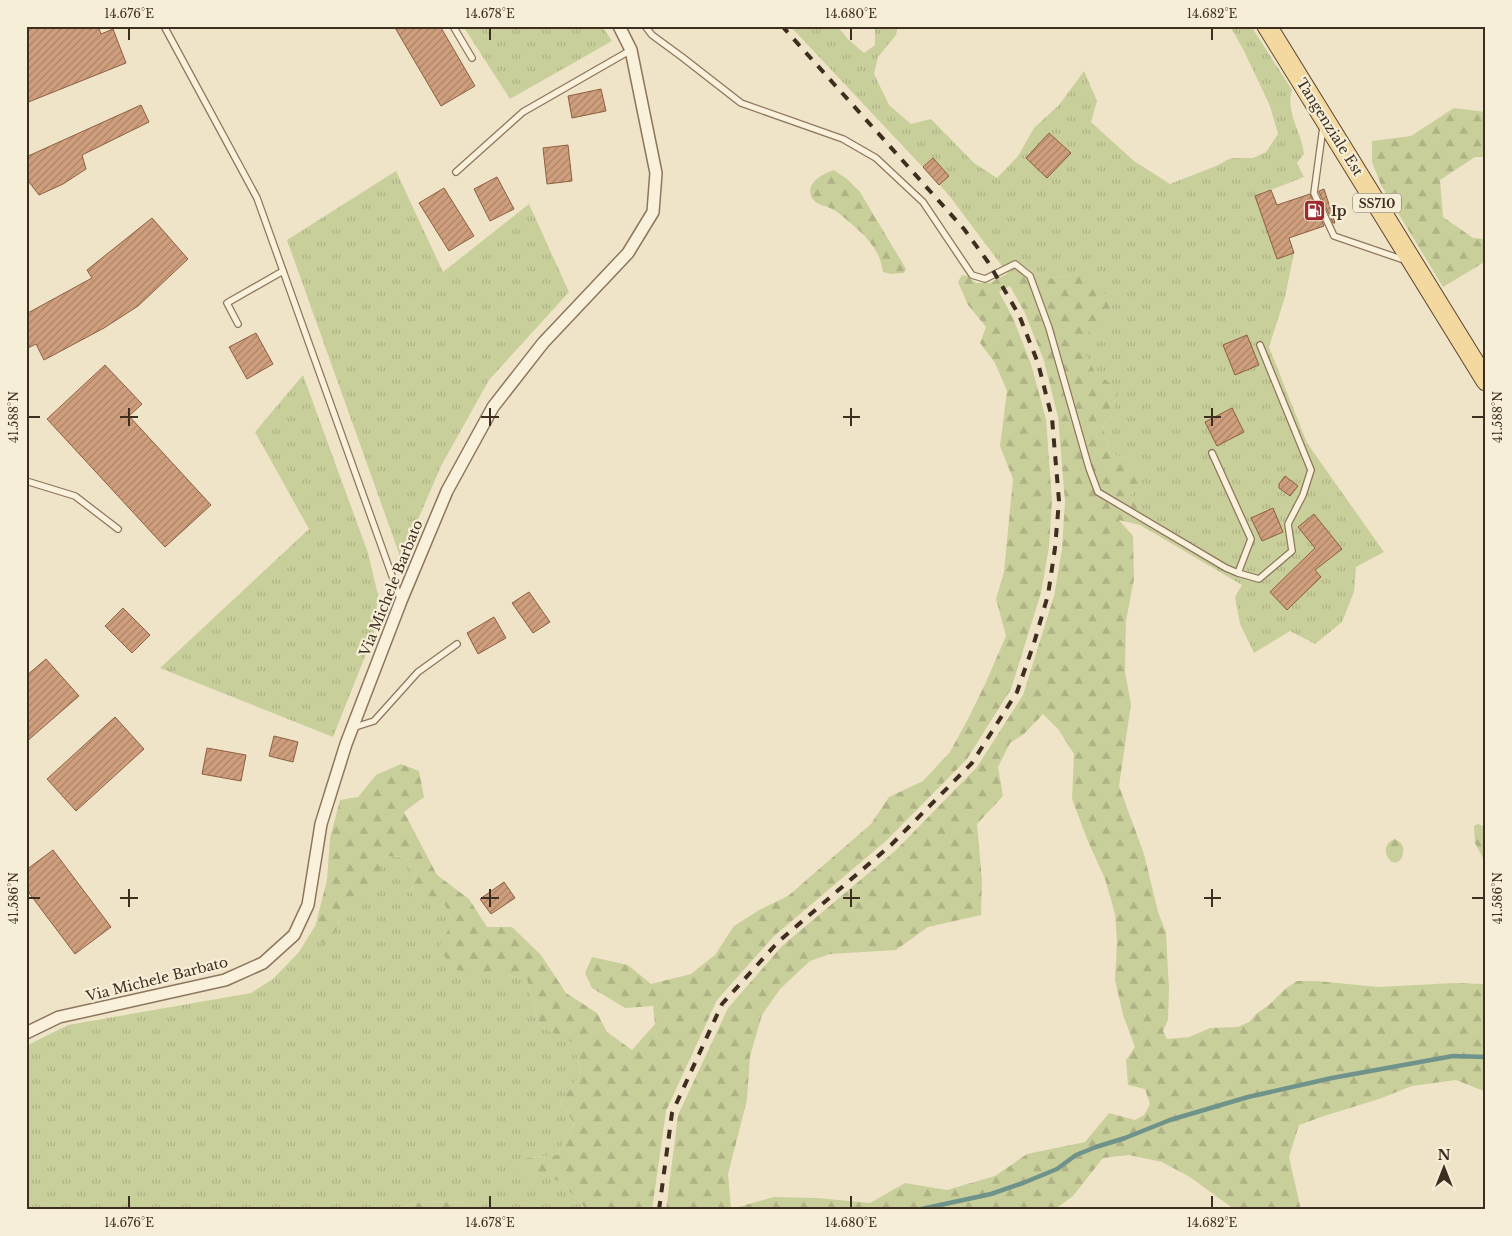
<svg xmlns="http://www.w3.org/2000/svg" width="1512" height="1236" viewBox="0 0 1512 1236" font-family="'Libre Baskerville',serif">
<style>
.grass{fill:url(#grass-tufts)}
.forest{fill:url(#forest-firs);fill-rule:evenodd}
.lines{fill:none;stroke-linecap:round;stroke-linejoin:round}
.stream{stroke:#6f938a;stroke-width:4.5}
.building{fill:url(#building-hatch);stroke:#8d5f41}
.lane-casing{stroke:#8d765c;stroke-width:8}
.street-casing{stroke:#8d765c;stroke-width:14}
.primary-casing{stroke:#5b4430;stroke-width:21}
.lane{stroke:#faf1dc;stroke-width:5.5}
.street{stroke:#faf1dc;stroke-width:11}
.primary{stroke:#f3d9a0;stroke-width:19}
.rail{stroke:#3d2e20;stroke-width:4;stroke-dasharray:9 9;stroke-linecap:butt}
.ticks{fill:none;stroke:#3d2e20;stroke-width:2}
.labels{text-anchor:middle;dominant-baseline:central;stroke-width:4.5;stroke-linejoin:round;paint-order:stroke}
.shield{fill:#f7eed8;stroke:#756857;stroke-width:1}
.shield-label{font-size:12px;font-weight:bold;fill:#3d2e20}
.street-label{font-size:14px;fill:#3d2e20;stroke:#f7eed8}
.poi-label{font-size:14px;font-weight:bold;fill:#3d2e20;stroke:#f7eed8;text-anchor:start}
.neatline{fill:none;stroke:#3d2e20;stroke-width:2}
.ticks-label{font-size:12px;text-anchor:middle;fill:#3d2e20}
</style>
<defs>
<pattern id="grass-tufts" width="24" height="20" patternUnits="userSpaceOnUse" patternTransform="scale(1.25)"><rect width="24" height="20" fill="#c9cf9b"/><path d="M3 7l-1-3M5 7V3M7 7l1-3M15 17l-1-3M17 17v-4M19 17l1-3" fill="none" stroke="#aeb285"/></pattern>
<pattern id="forest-firs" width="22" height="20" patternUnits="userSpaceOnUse" patternTransform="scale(1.25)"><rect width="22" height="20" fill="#c9cf9b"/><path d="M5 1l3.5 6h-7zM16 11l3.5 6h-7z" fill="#aeb285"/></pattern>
<pattern id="building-hatch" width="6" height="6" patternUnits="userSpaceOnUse" patternTransform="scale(1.25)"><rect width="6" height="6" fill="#cf9f7d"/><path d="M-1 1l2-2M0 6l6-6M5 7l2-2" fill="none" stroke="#a98266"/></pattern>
</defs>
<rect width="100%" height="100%" fill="#f0e4c8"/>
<g class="grass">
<polygon points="463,26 602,26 612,41 510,99"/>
<path d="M790,26H837L848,39L864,53L875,45V29L877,26H898L896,35L878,57L874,74L889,105L911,124L931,119L974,163L997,178L1018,156L1034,128L1059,105L1084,71L1097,101L1091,122L1134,161L1170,184L1216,166L1231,158H1253L1266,152L1278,134L1270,106L1244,51L1230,26H1251L1292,90C1285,112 1302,133 1304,154L1297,163L1304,177L1255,196L1277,259L1294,253L1285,297L1269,347L1307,443L1384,552L1356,567L1354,592L1342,622L1315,644L1290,631L1254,653L1240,624L1235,597L1242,585L1140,525L1138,509L1130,496L1129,459L1110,454L1103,427L1112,414L1103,379L1095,372L1082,350L1087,333L1073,275L1047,279L1026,267L1008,274L948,194Z"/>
<polygon points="396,171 443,272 529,204 569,292 489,380 441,466 401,559 287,240"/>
<polygon points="303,375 368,553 378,595 374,634 333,737 160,668 309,529 255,432"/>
<polygon points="380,856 405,857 415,877 411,892 443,901 453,922 507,975 527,979 539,1026 574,1042 581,1074 560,1102 574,1123 558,1155 527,1158 560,1181 587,1210 476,1210 467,1203 424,1201 390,1210 26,1210 26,1046 68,1025 251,993 273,979 299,952 315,926 324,944 333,937 347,901 380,887"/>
</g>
<g class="forest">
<polygon points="1454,108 1486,112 1486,157 1475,157 1440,180 1443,217 1473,238 1486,239 1486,261 1443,287 1381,185 1372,162 1372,141 1411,136"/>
<path d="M834,170L847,179L860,192L906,269L904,273L891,274L883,272C882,267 881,262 879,257C872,239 849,221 834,210C826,205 815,206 811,196C806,182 823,174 834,170Z"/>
<path d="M1026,267L1047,279L1073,275L1091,279L1103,289L1110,309V320L1087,333L1083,350L1095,372L1119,390L1112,414L1103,427L1110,454L1129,459L1142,474L1136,490L1130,496L1138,509L1140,525L1119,520L1133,536L1134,579L1126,621L1125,672L1131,704L1119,786L1144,854L1158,912L1166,932L1169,990L1168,1020L1163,1031L1167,1039L1189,1037L1210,1028L1238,1027L1249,1022L1256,1014L1270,1004L1285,989L1297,981H1317L1378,987L1454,983L1486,984V1092L1456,1080L1412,1086L1379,1099L1324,1116L1299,1125L1289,1157L1301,1210H1235L1190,1177L1162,1162L1129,1155L1103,1158L1073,1196L1054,1210H666L678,1115L728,1008L782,946L896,850L977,767L1023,695L1054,596L1062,549L1065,501L1058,417L1044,361L1025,313L1010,286L999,292L1013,318L1031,364L1046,419L1052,501L1049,547L1041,593L1011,689L967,759L887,840L773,937L717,1000L666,1111L652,1210H587L560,1181L517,1169L527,1158L558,1155L574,1123L560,1102L581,1074L574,1043L539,1026L527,979L507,975L455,970L438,948L453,922L443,901H417L411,892L415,877L405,857L380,856V887L347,902L333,937L324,945L315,927L327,880L330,838L340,800L358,797L376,775L401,764L419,771L424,797L404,812L437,875L469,899L487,927H512L541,955L566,993L597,1013L607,1032L632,1050L655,1024L653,1006L625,1008L592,988L585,973L592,957L628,965L651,984L691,974L715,955L734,926L761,909L788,896L871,824L889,797L923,781L950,752L969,717L986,682L1006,636L996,599L1004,572L1013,479L1000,446L1007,391L995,363L980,343L986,327L968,305L958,282L962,275L967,276L976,283H990L1014,270ZM1043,714L1058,729L1074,754L1072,799L1087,839L1105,879L1115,914L1117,942L1115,980L1123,1015L1135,1047L1126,1060L1128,1085L1145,1089L1150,1104L1144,1115L1135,1120L1109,1113L1085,1142L1027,1154L995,1176L947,1190L905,1183L870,1203L818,1198L774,1197L731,1209L728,1174L747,1100L750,1056L762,1015L780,989L810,961L830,954L896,950L928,927L981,915L982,879L977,824L1003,796L998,767L1010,743L1024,734Z"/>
<polygon points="1478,824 1486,827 1486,864 1475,843 1474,826"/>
<path d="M1395,839C1398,841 1402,843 1403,847C1404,851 1403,856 1401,859C1391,872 1376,845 1395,839Z"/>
<polygon points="424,1201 467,1203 476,1210 390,1210"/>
</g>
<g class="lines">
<polyline class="stream" points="917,1210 991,1194 1023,1183 1057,1169 1076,1155 1096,1147 1125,1138 1170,1120 1248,1097 1332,1078 1453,1056 1486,1057"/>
</g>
<g class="building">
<polygon points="26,26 98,26 101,34 113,29 126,63 26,103"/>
<polygon points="394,26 440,26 475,86 441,106"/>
<polygon points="601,89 606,111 572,118 568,96"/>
<polygon points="141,105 149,122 82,155 86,169 63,184 39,195 26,178 26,157"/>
<polygon points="1049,133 1071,153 1047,178 1026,158"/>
<polygon points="568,145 572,181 547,184 543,148"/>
<polygon points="933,158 949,176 939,185 923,167"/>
<polygon points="497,177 514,209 490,221 474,189"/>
<polygon points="444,188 474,236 449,251 419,203"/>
<polygon points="1324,189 1335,223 1333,223 1319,192 1319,191"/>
<polygon points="1271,190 1277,205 1310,194 1324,226 1289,238 1294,253 1277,259 1255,196"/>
<polygon points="152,218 188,259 138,306 104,328 44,360 36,344 26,349 26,314 92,278 87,270"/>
<polygon points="256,333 273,364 247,379 229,347"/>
<polygon points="1247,335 1259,365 1235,375 1223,345"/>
<polygon points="105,365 142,404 129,416 211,505 165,547 47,419"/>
<polygon points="1232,408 1244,432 1217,446 1205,422"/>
<polygon points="1285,476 1298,486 1290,496 1279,488 1279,484"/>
<polygon points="1273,508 1283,532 1262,541 1251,518"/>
<polygon points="1314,514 1342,549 1315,570 1321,577 1287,610 1270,592 1315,548 1298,527"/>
<polygon points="529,592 550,622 533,633 512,603"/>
<polygon points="123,608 150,635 132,653 105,626"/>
<polygon points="494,617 506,638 478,654 467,633"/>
<polygon points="46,659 79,696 26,742 26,676"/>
<polygon points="115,717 144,749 76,811 47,779"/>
<polygon points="274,736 298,742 293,762 269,756"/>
<polygon points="207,748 246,755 241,781 202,774"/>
<polygon points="53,850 111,927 75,954 26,889 26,870"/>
<polygon points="504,882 515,898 491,914 480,899"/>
</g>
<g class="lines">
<defs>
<g id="lane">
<polyline points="164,26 257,198 401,601"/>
<polyline points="453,26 472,58"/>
<polyline points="645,26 652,35 682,57 741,103 843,139 876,158 923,202 972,275 985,279 1015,264 1030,276 1049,328 1089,468 1098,492 1226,568 1238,573 1259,579 1292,551 1288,524 1303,495 1311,470 1260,345"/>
<polyline points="1323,127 1314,193 1334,236 1404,260"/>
<polyline points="456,172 523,112 631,50"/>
<polyline points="238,324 227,303 283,271"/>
<polyline points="1212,453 1251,539 1238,573"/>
<polyline points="26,481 75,496 118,529"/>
<polyline points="352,728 374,721 418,672 457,644"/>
</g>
<polyline id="street" points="26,1033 59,1017 225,980 263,963 294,935 308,905 321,824 346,744 401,601 447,491 493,407 543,343 628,253 653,212 656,173 631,50 619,26"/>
<polyline id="primary" points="1267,26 1486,381"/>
</defs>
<use href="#lane" class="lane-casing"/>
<use href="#street" class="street-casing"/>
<use href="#primary" class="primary-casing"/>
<use href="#lane" class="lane"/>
<use href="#street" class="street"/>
<use href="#primary" class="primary"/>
<polyline class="rail" points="659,1210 672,1113 722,1004 778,942 891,845 972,763 1017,692 1034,643 1048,595 1055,548 1059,501 1052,418 1038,363 1019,315 988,262 964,229 782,26"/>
</g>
<path class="ticks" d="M129,28V40M490,28V40M851,28V40M1212,28V40M129,408V426M490,408V426M851,408V426M1212,408V426M28,417H40M120,417H138M481,417H499M843,417H860M1204,417H1221M1472,417H1484M129,889V907M490,889V907M851,889V907M1212,889V907M28,898H40M120,898H138M481,898H499M843,898H860M1204,898H1221M1472,898H1484M129,1196V1208M490,1196V1208M851,1196V1208M1212,1196V1208"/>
<defs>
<symbol id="fuel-square" viewBox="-11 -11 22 22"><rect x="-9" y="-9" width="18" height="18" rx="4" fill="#9e2a2b" stroke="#f7eed8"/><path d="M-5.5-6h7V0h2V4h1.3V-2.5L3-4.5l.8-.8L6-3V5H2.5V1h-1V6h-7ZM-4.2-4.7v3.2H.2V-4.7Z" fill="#fff"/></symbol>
</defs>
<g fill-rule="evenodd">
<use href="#fuel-square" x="1302" y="198" width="25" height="25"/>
</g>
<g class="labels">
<rect class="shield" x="1353" y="193.5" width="48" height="19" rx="4"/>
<g class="shield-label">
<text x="1377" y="203">SS710</text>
</g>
<g class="street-label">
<text transform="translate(1330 127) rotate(58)">Tangenziale Est</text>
<text transform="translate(391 588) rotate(-68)">Via Michele Barbato</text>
<text transform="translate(157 979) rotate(-14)">Via Michele Barbato</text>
</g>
<g class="poi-label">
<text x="1331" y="211">Ip</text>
</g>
</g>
<rect width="1512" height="1236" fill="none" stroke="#f7eed8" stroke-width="55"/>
<g transform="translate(1444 1168)" stroke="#f7eed8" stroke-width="4" paint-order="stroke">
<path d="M0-4L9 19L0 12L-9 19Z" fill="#3d2e20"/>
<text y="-8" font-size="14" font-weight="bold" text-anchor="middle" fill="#3d2e20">N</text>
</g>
<rect x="28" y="28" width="1456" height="1180" class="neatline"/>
<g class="ticks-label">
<text x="129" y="18">14.676°E</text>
<text x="490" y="18">14.678°E</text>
<text x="851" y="18">14.680°E</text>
<text x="1212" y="18">14.682°E</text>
<text transform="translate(14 417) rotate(-90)" y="4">41.588°N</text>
<text transform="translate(1498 417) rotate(-90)" y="4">41.588°N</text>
<text transform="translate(14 898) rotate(-90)" y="4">41.586°N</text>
<text transform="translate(1498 898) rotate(-90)" y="4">41.586°N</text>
<text x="129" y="1227">14.676°E</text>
<text x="490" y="1227">14.678°E</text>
<text x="851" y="1227">14.680°E</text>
<text x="1212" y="1227">14.682°E</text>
</g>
</svg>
